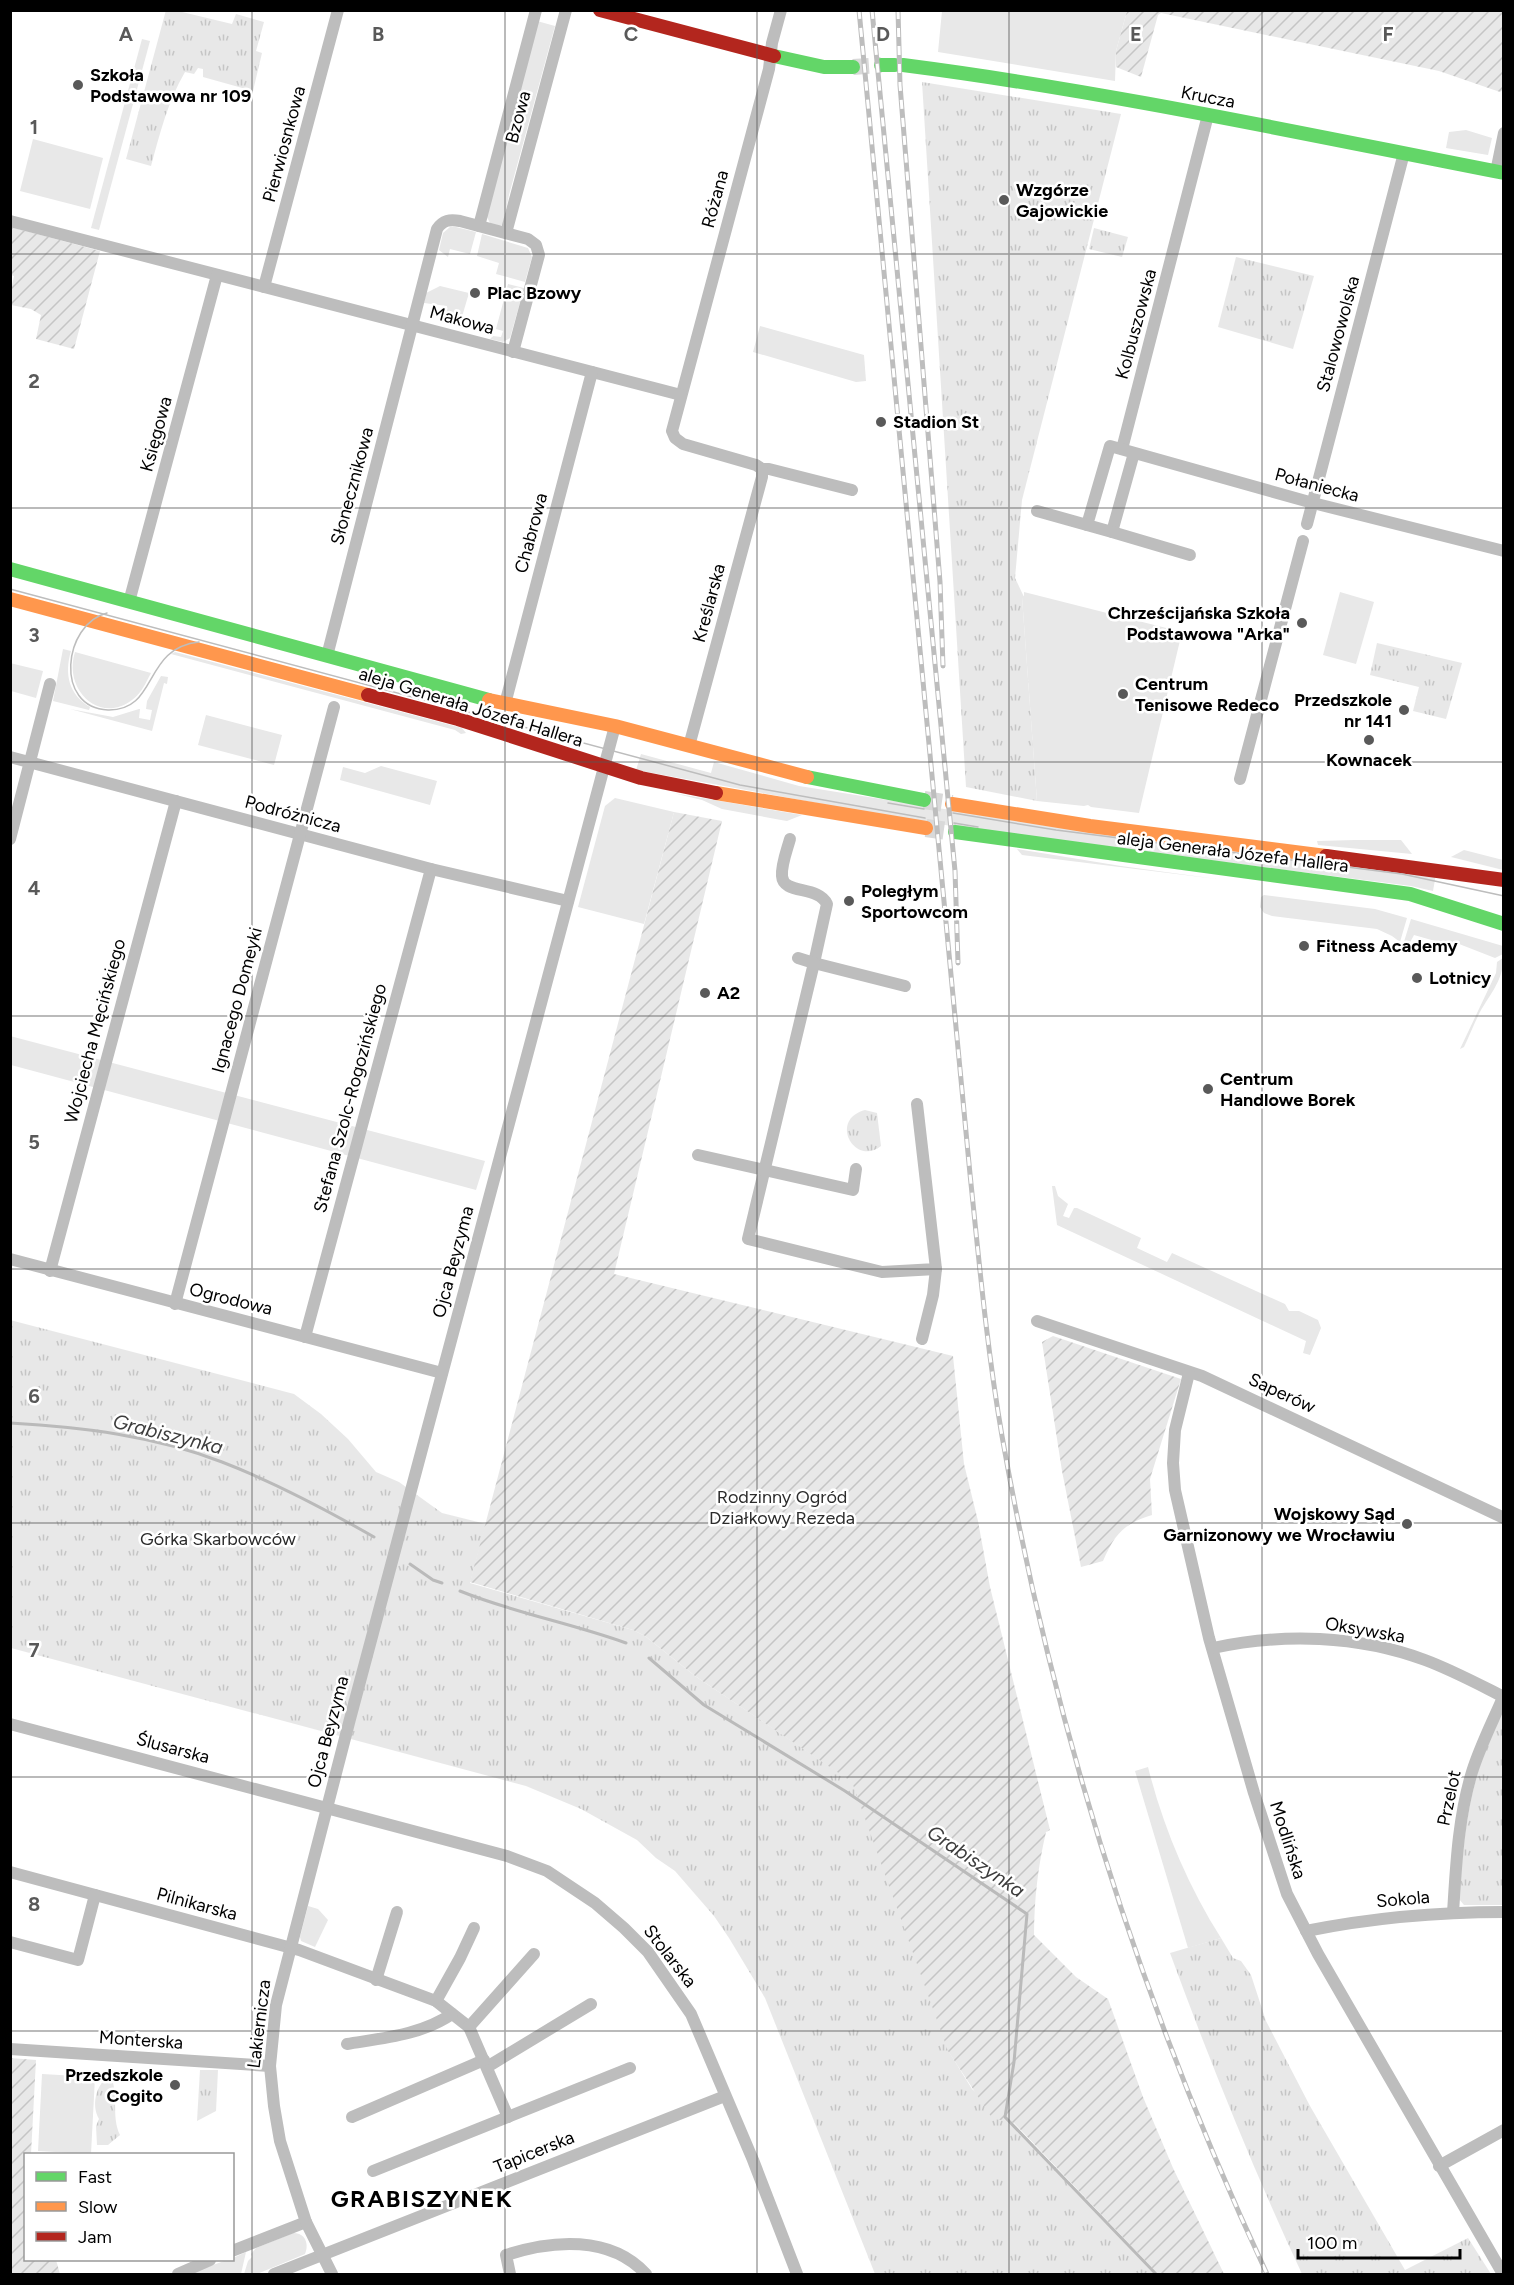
<svg xmlns="http://www.w3.org/2000/svg" width="1514" height="2285" viewBox="0 0 1514 2285" font-family="Figtree,sans-serif">
<style>
.grass{fill:#e8e8e8}
.park{fill:url(#park-tufts)}
.garden{fill:url(#garden-furrows)}
.lines{fill:none;stroke-linecap:round;stroke-linejoin:round}
.stream{stroke:#bababa;stroke-width:3}
.secondary-tunnel{stroke:#d9d9d9;stroke-width:16;stroke-dasharray:16 8;stroke-linecap:butt}
.primary-tunnel{stroke:#d9d9d9;stroke-width:18;stroke-dasharray:18 9;stroke-linecap:butt}
.street{stroke:#bdbdbd;stroke-width:12}
.fast{stroke:#63d668;stroke-width:14}
.slow{stroke:#ff974d;stroke-width:14}
.jam{stroke:#b3261e;stroke-width:14}
.tram{stroke:#bdbdbd;stroke-width:1.5}
.rail-casing{stroke:#bdbdbd;stroke-width:5}
.rail{stroke:#fff;stroke-width:3;stroke-dasharray:9;stroke-linecap:butt}
.grid{fill:none;stroke:#595959;stroke-width:1.5;stroke-opacity:0.55}
.poi-dot{fill:#595959;stroke:#fff;stroke-width:2}
.labels{text-anchor:middle;dominant-baseline:central;stroke-width:5;stroke-linejoin:round;paint-order:stroke}
.poi-label{font-size:18px;font-weight:bold;fill:#000;stroke:#fff;text-anchor:start}
.street-label{font-size:18px;fill:#000;stroke:#fff}
.park-label{font-size:18px;fill:#2c2c2c;stroke:#fff}
.water-label{font-size:20px;font-style:italic;fill:#3d3d3d;stroke:#fff}
.district-label{font-size:24px;font-weight:bold;letter-spacing:1.5px;fill:#000;stroke:#fff}
.grid-label{font-size:20px;text-anchor:middle;font-weight:bold;fill:#595959;stroke:#fff;stroke-width:5;stroke-linejoin:round;paint-order:stroke}
</style>
<defs>
<pattern id="park-tufts" width="24" height="20" patternUnits="userSpaceOnUse" patternTransform="scale(1.5)"><rect width="24" height="20" fill="#e8e8e8"/><path d="M3 7l-1-3M5 7V3M7 7l1-3M15 17l-1-3M17 17v-4M19 17l1-3" fill="none" stroke="#c5c5c5"/></pattern>
<pattern id="garden-furrows" width="10" height="10" patternUnits="userSpaceOnUse" patternTransform="scale(1.5)"><rect width="10" height="10" fill="#e8e8e8"/><path d="M-1 1l2-2M0 10L10 0M9 11l2-2" fill="none" stroke="#c5c5c5"/></pattern>
</defs>
<rect width="100%" height="100%" fill="#fff"/>
<g class="grass">
<polygon points="942,11 1127,11 1116,51 1115,81 938,52"/>
<polygon points="537,21 555,26 509,195 503,224 500,226 491,225 486,215"/>
<polygon points="142,39 150,41 99,230 91,228"/>
<polygon points="1466,130 1492,138 1488,155 1446,148 1449,132"/>
<polygon points="33,139 103,158 90,209 20,191"/>
<polygon points="450,227 456,227 476,232 470,254 450,249 448,257 439,250 443,233"/>
<polygon points="482,234 528,248 532,257 525,282 496,274 499,263 477,256"/>
<polygon points="508,284 524,288 510,338 503,342 490,339 493,336 501,337 503,331 496,329"/>
<polygon points="440,286 469,293 461,320 445,315 447,306 424,303 426,293"/>
<polygon points="760,326 864,355 866,381 856,382 753,352"/>
<polygon points="1024,592 1182,632 1139,813 1091,807 1088,805 1084,806 1037,801 1022,597 1024,596"/>
<polygon points="1340,592 1374,602 1356,664 1323,655"/>
<path d="M63,649L71,651C64,674 69,695 90,707L89,710L53,701Z"/>
<path d="M75,652L151,673C146,682 142,693 132,700C99,725 63,689 75,652Z"/>
<polygon points="175,652 462,728 466,733 461,734 455,730 171,654"/>
<polygon points="10,663 43,671 36,698 11,691"/>
<polygon points="161,676 168,677 167,684 164,683 152,731 70,709 113,717 139,709 140,709 139,718 150,720 152,710 146,709 147,701"/>
<polygon points="206,715 282,735 274,765 198,745"/>
<polygon points="641,754 711,773 714,762 799,786 963,812 1436,874 1433,891 1411,886 1002,834 888,816 636,770"/>
<polygon points="381,766 437,781 430,805 340,780 343,767 365,773"/>
<polygon points="673,793 802,815 787,821 781,820 722,809 702,800"/>
<polygon points="615,798 674,812 644,924 578,907 605,806"/>
<polygon points="1355,840 1401,840 1412,854 1318,845 1317,841"/>
<polygon points="1017,849 1121,866 1217,879 1022,855"/>
<polygon points="1464,850 1503,860 1503,870 1451,857"/>
<polygon points="1264,895 1375,909 1407,918 1400,942 1392,936 1377,929 1272,916 1264,913 1260,907 1261,897"/>
<polygon points="1411,919 1503,946 1503,954 1495,958 1454,942 1442,943 1414,935 1406,950 1403,945"/>
<path d="M1503,958C1504,981 1488,996 1478,1016C1473,1026 1469,1037 1464,1047L1460,1049L1496,973L1497,962Z"/>
<polygon points="10,1036 485,1161 476,1190 11,1065"/>
<polygon points="1052,1186 1055,1186 1058,1196 1068,1204 1063,1216 1069,1218 1074,1208 1077,1208 1141,1238 1137,1248 1167,1262 1172,1253 1285,1304 1289,1311 1299,1311 1318,1320 1321,1328 1310,1355 1303,1353 1306,1341 1057,1225"/>
<path d="M1148,1767C1163,1827 1188,1886 1221,1938L1188,1948L1135,1771Z"/>
<polygon points="308,1906 318,1909 328,1920 315,1947 301,1941 300,1937"/>
<polygon points="42,2074 95,2077 91,2154 38,2151"/>
<path d="M293,2233C306,2233 309,2244 305,2254L257,2274H244L248,2261L252,2257L251,2254L256,2248Z"/>
<polygon points="246,2252 241,2274 188,2274 227,2260 232,2260 233,2258"/>
</g>
<g class="park">
<path d="M166,10L178,11L232,24L236,14L264,22L256,51L262,53L253,91L203,77V69L198,68L194,74L185,72C168,101 160,133 151,166L126,159Z"/>
<polygon points="922,82 1121,114 1022,500 1015,578 1024,597 1022,597 1037,801 966,787"/>
<polygon points="1094,228 1128,237 1122,257 1089,249"/>
<polygon points="1236,257 1314,276 1293,349 1218,327"/>
<polygon points="1377,643 1462,663 1446,719 1413,711 1419,687 1370,675"/>
<path d="M865,1110L877,1113L881,1146C855,1167 828,1120 865,1110Z"/>
<polygon points="10,1320 294,1394 321,1414 348,1439 376,1472 399,1482 442,1513 486,1524 470,1583 633,1630 645,1636 695,1676 853,1782 949,2052 972,2089 1013,2123 1158,2274 875,2274 765,1998 729,1938 714,1916 675,1871 656,1858 637,1840 581,1809 526,1786 11,1648"/>
<path d="M1503,1711V1905H1464L1459,1899C1462,1859 1465,1819 1476,1779C1482,1755 1493,1733 1503,1711Z"/>
<path d="M1221,1938L1233,1958L1241,1961L1251,1975L1266,2021L1310,2106L1405,2270L1468,2238L1491,2274H1302C1253,2169 1210,2062 1170,1953Z"/>
<polygon points="200,2070 218,2070 216,2111 197,2121"/>
<path d="M108,2076L111,2077C119,2095 111,2116 120,2135L108,2145H97L96,2126L99,2119C91,2105 96,2086 108,2076Z"/>
</g>
<g class="garden">
<polygon points="1127,11 1503,11 1503,90 1500,92 1439,71 1161,13 1158,15 1141,77 1116,67 1116,51"/>
<polygon points="11,227 100,251 74,349 36,339 41,315 31,309 11,305 11,290 14,276 11,275"/>
<path d="M674,812L722,821L614,1274L953,1356L964,1464L978,1521L990,1587L1050,1830L1046,1832C1038,1866 1034,1900 1034,1935L1076,1977L1108,1999L1143,2097L1173,2168L1224,2274H1158L1014,2123L992,2118L948,2051L852,1782L695,1676L645,1636L633,1630L470,1582Z"/>
<path d="M1053,1336L1181,1379L1150,1479L1152,1515C1123,1524 1115,1534 1103,1561L1081,1567L1062,1471L1042,1342Z"/>
<polygon points="10,2058 36,2060 31,2154 26,2154 26,2260 56,2260 60,2274 11,2274"/>
</g>
<g class="lines">
<g class="stream">
<path d="M10,1423C82,1427 155,1436 222,1462C274,1482 325,1509 374,1537"/>
<polyline points="410,1564 433,1580 442,1583"/>
<path d="M460,1591C514,1613 571,1623 626,1643"/>
<polyline points="649,1658 704,1705 845,1791 1027,1914 1014,2062 1005,2117 1156,2274"/>
</g>
<polyline class="secondary-tunnel" points="853,67 881,65"/>
<g class="primary-tunnel">
<polyline points="924,800 952,804"/>
<polyline points="926,828 955,832"/>
</g>
<g class="street">
<polyline points="781,10 772,43 769,69 672,431 675,438 683,444 756,465 762,469 769,469 852,490"/>
<polyline points="1496,172 1504,133"/>
<polyline points="10,221 681,395"/>
<polyline points="479,226 536,10"/>
<polyline points="506,233 566,10"/>
<polyline points="264,287 338,10"/>
<polyline points="1122,449 1208,115"/>
<polyline points="1134,453 1112,532 1087,525 1110,446 1313,503 1504,551"/>
<polyline points="1037,511 1087,525"/>
<polyline points="1307,524 1404,153"/>
<polyline points="1112,532 1190,555"/>
<polyline points="129,602 217,275"/>
<path d="M327,656L437,229C443,220 450,219 460,221L528,239L536,245L539,255L513,352"/>
<polyline points="505,704 592,372"/>
<polyline points="689,746 762,477 762,469"/>
<polyline points="10,757 431,869 568,901"/>
<polyline points="1240,779 1303,541"/>
<polyline points="10,839 50,684"/>
<path d="M790,839C787,850 781,865 782,876C783,895 818,885 827,904L814,963L905,986"/>
<polyline points="798,958 814,963 748,1239 882,1272 936,1269 917,1104"/>
<polyline points="698,1155 853,1190 856,1169"/>
<polyline points="10,1259 442,1373"/>
<polyline points="50,1271 176,801"/>
<polyline points="175,1304 334,707"/>
<polyline points="1037,1321 1202,1376 1504,1518"/>
<polyline points="305,1337 431,869"/>
<polyline points="922,1339 933,1295 936,1269"/>
<polyline points="1189,1373 1175,1430 1173,1463 1175,1490 1209,1638 1254,1793 1287,1894 1318,1954 1503,2274"/>
<path d="M1213,1648C1282,1633 1358,1635 1425,1660C1452,1670 1478,1684 1504,1697"/>
<polyline points="10,1724 507,1856 547,1871 595,1903 624,1928 648,1952 691,2014 753,2160 797,2274"/>
<polyline points="10,1872 299,1950 436,2001 469,2027 508,2117"/>
<path d="M1453,1913C1456,1866 1458,1818 1472,1772C1480,1746 1493,1721 1504,1695"/>
<path d="M1306,1931C1371,1918 1437,1912 1504,1912"/>
<polyline points="10,1942 78,1960 95,1895"/>
<polyline points="376,1980 397,1912"/>
<polyline points="436,2001 460,1958 474,1928"/>
<polyline points="469,2027 534,1954"/>
<path d="M347,2044C384,2038 421,2035 452,2014"/>
<polyline points="10,2049 270,2066"/>
<polyline points="487,2067 591,2004"/>
<polyline points="352,2117 484,2060"/>
<polyline points="1439,2166 1504,2130"/>
<polyline points="373,2171 630,2068"/>
<polyline points="232,2251 306,2222"/>
<polyline points="178,2274 210,2260"/>
<polyline points="274,2274 725,2096"/>
<polyline points="332,2274 306,2222 280,2141 274,2106 270,2066 276,2005 350,1719 615,726"/>
<path d="M510,2274L506,2255C552,2240 610,2235 646,2274"/>
</g>
<g class="fast">
<polyline points="774,56 824,67 853,67"/>
<polyline points="881,65 895,65"/>
<path d="M903,65C1105,91 1304,134 1504,173"/>
<polyline points="10,569 489,700"/>
<polyline points="807,777 924,800"/>
<polyline points="955,832 1410,894 1504,924"/>
</g>
<g class="slow">
<polyline points="10,599 368,695"/>
<polyline points="489,700 615,726 807,777"/>
<polyline points="716,793 926,828"/>
<polyline points="952,804 1090,826 1326,856"/>
</g>
<g class="jam">
<polyline points="600,10 774,56"/>
<polyline points="368,695 458,719 641,778 716,793"/>
<polyline points="1326,856 1504,880"/>
</g>
<g class="tram">
<polyline points="10,589 740,785 925,818"/>
<path d="M107,613C63,624 54,708 108,710C159,711 142,648 199,642"/>
<polyline points="888,803 924,809"/>
<polyline points="953,813 1056,830 1402,874 1504,896"/>
<polyline points="954,823 978,827"/>
</g>
<defs>
<g id="rail">
<path d="M859,10L970,1174C979,1261 987,1349 1002,1436C1053,1726 1143,2009 1267,2274"/>
<polyline points="872,10 955,871 958,963"/>
<polyline points="898,10 900,85 940,582 943,666"/>
</g>
</defs>
<use href="#rail" class="rail-casing"/>
<use href="#rail" class="rail"/>
</g>
<path class="grid" d="M252,10V2274M505,10V2274M757,10V2274M1009,10V2274M1262,10V2274M10,254H1504M10,508H1504M10,762H1504M10,1016H1504M10,1269H1504M10,1523H1504M10,1777H1504M10,2031H1504"/>
<g class="poi-dot">
<circle cx="78" cy="85" r="6"/>
<circle cx="1004" cy="200" r="6"/>
<circle cx="475" cy="293" r="6"/>
<circle cx="881" cy="422" r="6"/>
<circle cx="1302" cy="623" r="6"/>
<circle cx="1123" cy="694" r="6"/>
<circle cx="1404" cy="710" r="6"/>
<circle cx="1369" cy="740" r="6"/>
<circle cx="849" cy="901" r="6"/>
<circle cx="1304" cy="946" r="6"/>
<circle cx="1417" cy="978" r="6"/>
<circle cx="705" cy="993" r="6"/>
<circle cx="1208" cy="1089" r="6"/>
<circle cx="1407" cy="1524" r="6"/>
<circle cx="175" cy="2085" r="6"/>
</g>
<g class="labels">
<g class="poi-label">
<text x="90" y="75">Szkoła<tspan x="90" dy="21">Podstawowa nr 109</tspan></text>
<text x="1016" y="190">Wzgórze<tspan x="1016" dy="21">Gajowickie</tspan></text>
<text x="487" y="293">Plac Bzowy</text>
<text x="893" y="422">Stadion St</text>
<text x="1290" y="613" text-anchor="end">Chrześcijańska Szkoła<tspan x="1290" dy="21">Podstawowa "Arka"</tspan></text>
<text x="1135" y="684">Centrum<tspan x="1135" dy="21">Tenisowe Redeco</tspan></text>
<text x="1392" y="700" text-anchor="end">Przedszkole<tspan x="1392" dy="21">nr 141</tspan></text>
<text x="1369" y="760" text-anchor="middle">Kownacek</text>
<text x="861" y="891">Poległym<tspan x="861" dy="21">Sportowcom</tspan></text>
<text x="1316" y="946">Fitness Academy</text>
<text x="1429" y="978">Lotnicy</text>
<text x="717" y="993">A2</text>
<text x="1220" y="1079">Centrum<tspan x="1220" dy="21">Handlowe Borek</tspan></text>
<text x="1395" y="1514" text-anchor="end">Wojskowy Sąd<tspan x="1395" dy="21">Garnizonowy we Wrocławiu</tspan></text>
<text x="163" y="2075" text-anchor="end">Przedszkole<tspan x="163" dy="21">Cogito</tspan></text>
</g>
<g class="street-label">
<text transform="translate(1208 97) rotate(11)">Krucza</text>
<text transform="translate(518 117) rotate(-75)">Bzowa</text>
<text transform="translate(284 144) rotate(-75)">Pierwiosnkowa</text>
<text transform="translate(715 199) rotate(-75)">Różana</text>
<text transform="translate(462 320) rotate(15)">Makowa</text>
<text transform="translate(1136 324) rotate(-75)">Kolbuszowska</text>
<text transform="translate(1338 334) rotate(-75)">Stalowowolska</text>
<text transform="translate(156 434) rotate(-75)">Księgowa</text>
<text transform="translate(1317 485) rotate(15)">Połaniecka</text>
<text transform="translate(352 486) rotate(-75)">Słonecznikowa</text>
<text transform="translate(531 533) rotate(-75)">Chabrowa</text>
<text transform="translate(709 603) rotate(-75)">Kreślarska</text>
<text transform="translate(471 707) rotate(17)">aleja Generała Józefa Hallera</text>
<text transform="translate(293 814) rotate(15)">Podróżnicza</text>
<text transform="translate(1233 852) rotate(7)">aleja Generała Józefa Hallera</text>
<text transform="translate(237 1000) rotate(-75)">Ignacego Domeyki</text>
<text transform="translate(95 1031) rotate(-75)">Wojciecha Męcińskiego</text>
<text transform="translate(350 1098) rotate(-75)">Stefana Szolc-Rogozińskiego</text>
<text transform="translate(453 1262) rotate(-75)">Ojca Beyzyma</text>
<text transform="translate(231 1299) rotate(14)">Ogrodowa</text>
<text transform="translate(1282 1393) rotate(25)">Saperów</text>
<text transform="translate(1365 1630) rotate(10)">Oksywska</text>
<text transform="translate(328 1732) rotate(-75)">Ojca Beyzyma</text>
<text transform="translate(173 1748) rotate(15)">Ślusarska</text>
<text transform="translate(1449 1798) rotate(-78)">Przelot</text>
<text transform="translate(1288 1840) rotate(72)">Modlińska</text>
<text transform="translate(1403 1899) rotate(-5)">Sokola</text>
<text transform="translate(197 1904) rotate(15)">Pilnikarska</text>
<text transform="translate(670 1956) rotate(52)">Stolarska</text>
<text transform="translate(259 2024) rotate(-83)">Lakiernicza</text>
<text transform="translate(141 2040) rotate(4)">Monterska</text>
<text transform="translate(534 2152) rotate(-22)">Tapicerska</text>
</g>
<g class="park-label">
<text x="782" y="1497">Rodzinny Ogród<tspan x="782" dy="21">Działkowy Rezeda</tspan></text>
<text x="218" y="1539">Górka Skarbowców</text>
</g>
<g class="water-label">
<text transform="translate(168 1434) rotate(14)">Grabiszynka</text>
<text transform="translate(976 1861) rotate(34)">Grabiszynka</text>
</g>
<g class="district-label">
<text x="422" y="2198">GRABISZYNEK</text>
</g>
</g>
<g class="grid-label">
<text x="126" y="41">A</text>
<text x="378" y="41">B</text>
<text x="631" y="41">C</text>
<text x="883" y="41">D</text>
<text x="1136" y="41">E</text>
<text x="1388" y="41">F</text>
<text x="34" y="134">1</text>
<text x="34" y="388">2</text>
<text x="34" y="642">3</text>
<text x="34" y="895">4</text>
<text x="34" y="1149">5</text>
<text x="34" y="1403">6</text>
<text x="34" y="1657">7</text>
<text x="34" y="1911">8</text>
</g>
<rect width="1514" height="2285" fill="none" stroke="#000000" stroke-width="24"/>
<rect x="24" y="2153" width="210" height="108" fill="#ffffff" stroke="#999999" stroke-width="1.5"/>
<rect x="36" y="2172" width="30" height="9" fill="#63d668" stroke="#999999" stroke-width="1.5"/>
<text x="78" y="2183" font-size="18" fill="#000000">Fast</text>
<rect x="36" y="2202" width="30" height="9" fill="#ff974d" stroke="#999999" stroke-width="1.5"/>
<text x="78" y="2213" font-size="18" fill="#000000">Slow</text>
<rect x="36" y="2232" width="30" height="9" fill="#b3261e" stroke="#999999" stroke-width="1.5"/>
<text x="78" y="2243" font-size="18" fill="#000000">Jam</text>
<path d="M1298 2249v9h162v-9" fill="none" stroke="#000000" stroke-width="3"/>
<text x="1307" y="2249" font-size="18" fill="#000000" stroke="#ffffff" stroke-width="4.5" paint-order="stroke">100 m</text>
</svg>
